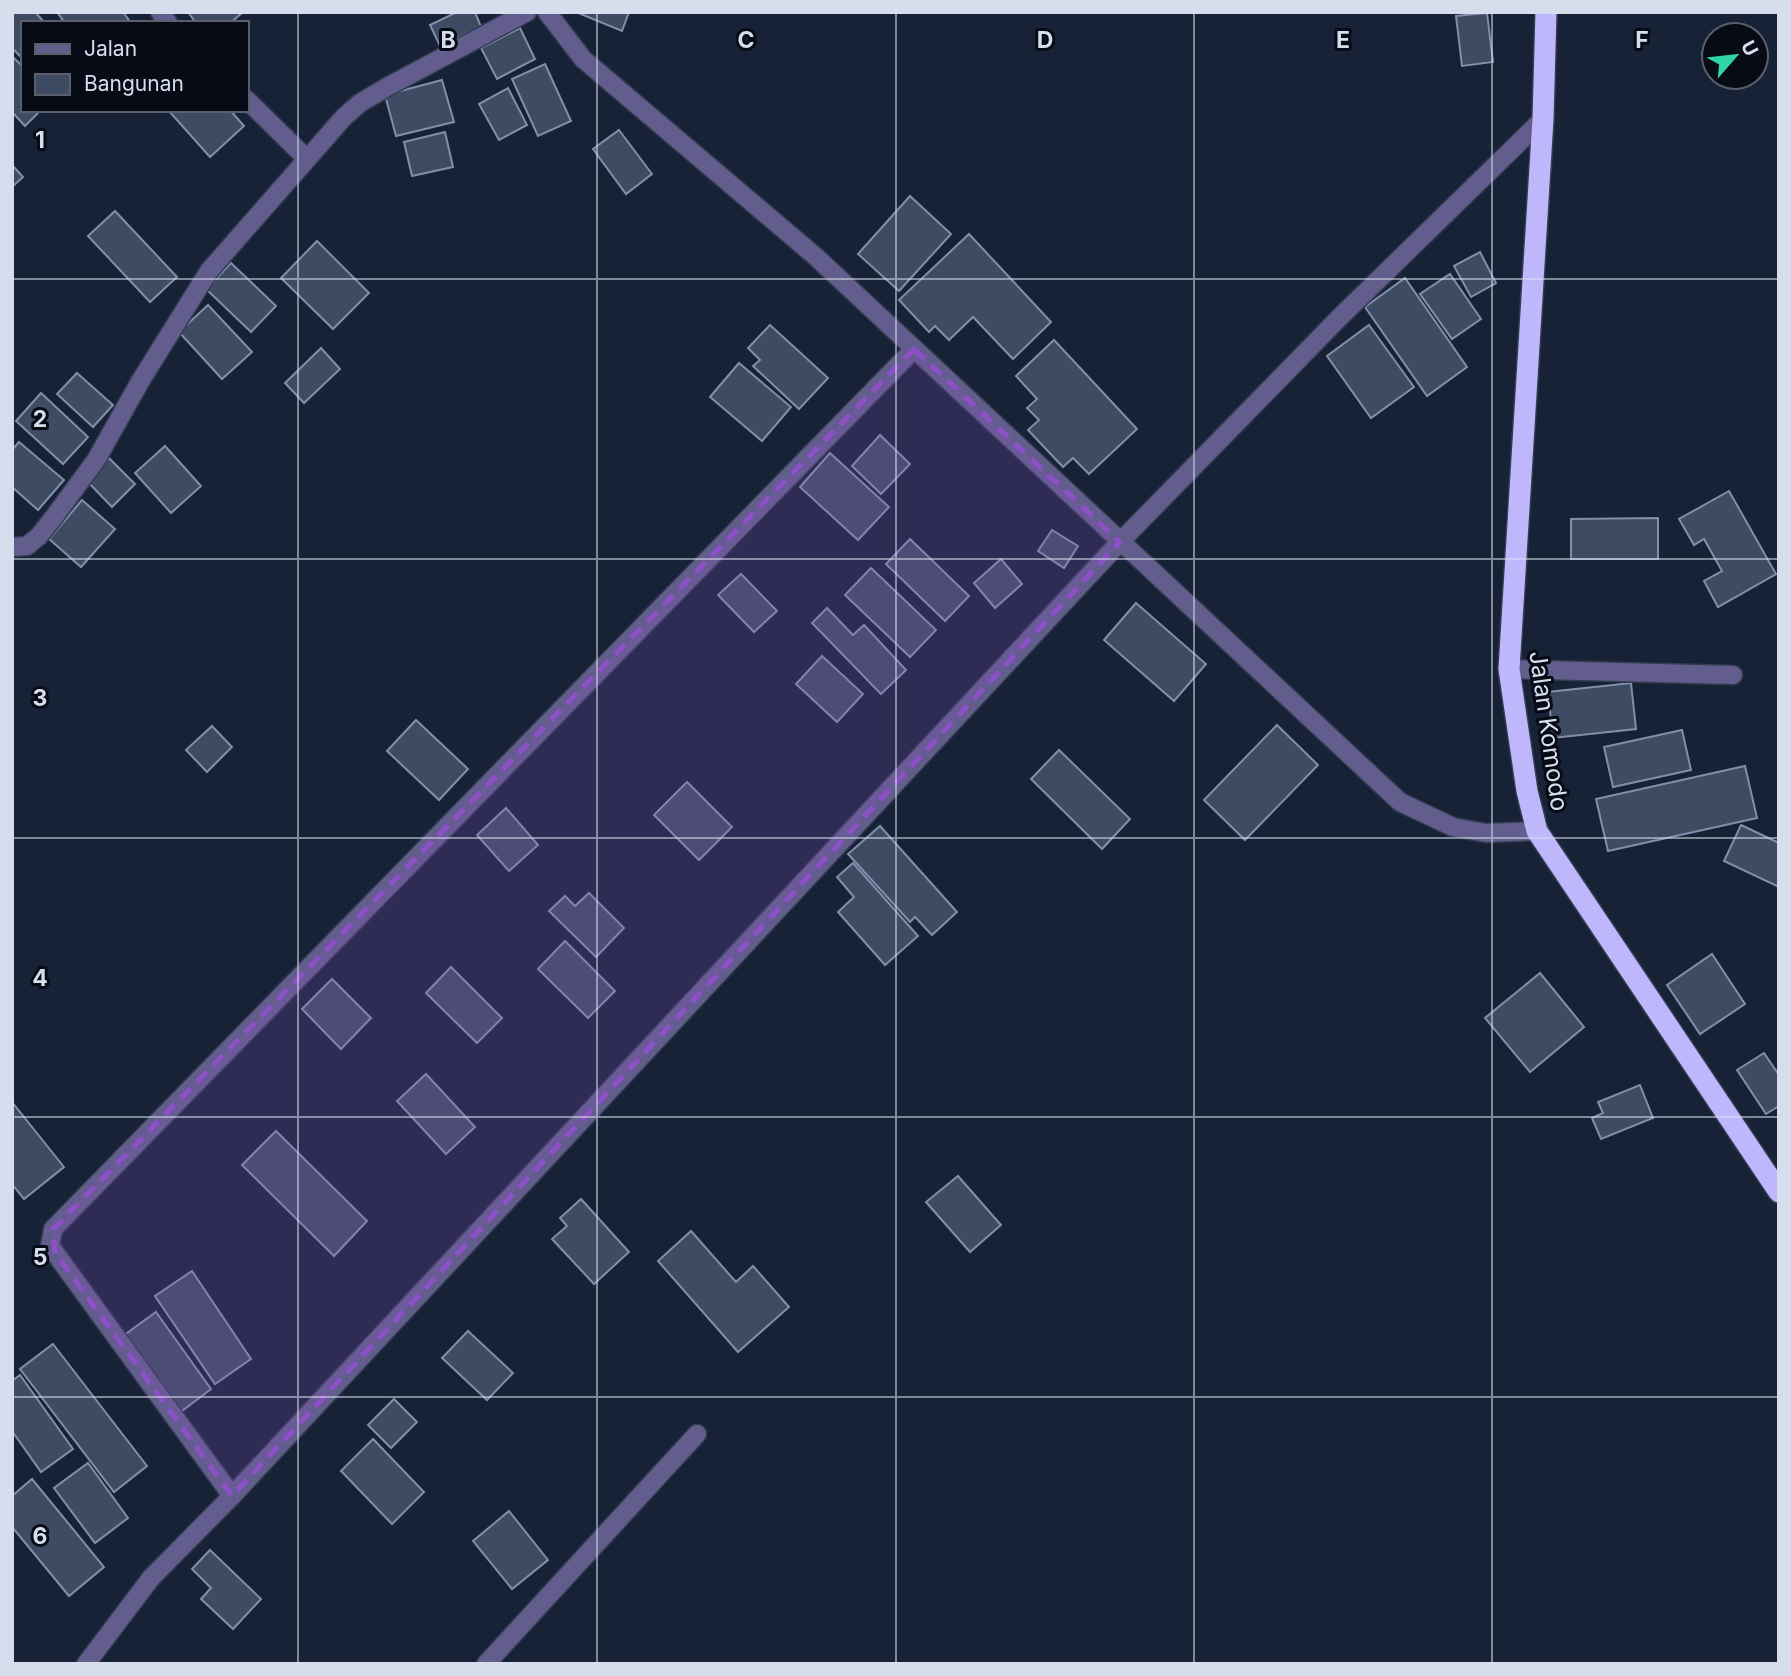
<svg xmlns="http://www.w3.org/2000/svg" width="1791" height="1676" viewBox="0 0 1791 1676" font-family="Inter,sans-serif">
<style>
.building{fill:#3e4b62;stroke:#818faa;stroke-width:2}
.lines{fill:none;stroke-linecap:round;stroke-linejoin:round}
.street-casing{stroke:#323c50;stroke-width:21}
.highway-casing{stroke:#323c50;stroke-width:24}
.street{stroke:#625d8c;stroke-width:18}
.highway{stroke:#beb7fc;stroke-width:21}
.marked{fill:#8d50c8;fill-opacity:0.2;stroke:#8d50c8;stroke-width:5;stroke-dasharray:14 9;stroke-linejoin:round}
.grid{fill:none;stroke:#d6deed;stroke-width:2;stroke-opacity:0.55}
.labels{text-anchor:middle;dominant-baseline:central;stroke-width:6;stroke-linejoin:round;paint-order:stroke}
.street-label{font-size:24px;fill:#d6deed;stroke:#070b15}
.grid-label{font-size:23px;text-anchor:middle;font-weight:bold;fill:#d6deed;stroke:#070b15;stroke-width:6;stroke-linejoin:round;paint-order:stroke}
</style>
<rect width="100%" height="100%" fill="#172237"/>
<g class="building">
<polygon points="12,12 35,12 45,23 23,23 23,59 12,48"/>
<polygon points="57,12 123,12 131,23 65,23"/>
<polygon points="188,12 242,12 242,13 230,23 196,23"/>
<polygon points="457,12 475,12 481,27 440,46 430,25"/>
<polygon points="576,12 629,12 622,31"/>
<polygon points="1487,13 1493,62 1462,66 1456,16"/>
<polygon points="520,28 535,59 497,79 481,48"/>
<polygon points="12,56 23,67 23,110 41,110 25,126 12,112"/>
<polygon points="545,64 571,121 538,136 512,79"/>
<polygon points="442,80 454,122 396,136 385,95"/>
<polygon points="508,88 527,125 499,140 479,104"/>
<polygon points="168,110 230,110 244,126 210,157"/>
<polygon points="619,130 652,174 626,194 593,149"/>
<polygon points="445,132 453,167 412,176 404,142"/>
<polygon points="12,165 23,177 12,187"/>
<polygon points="910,196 951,234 899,291 858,254"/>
<polygon points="115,211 177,277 150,302 88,236"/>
<polygon points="969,234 1051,322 1013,359 973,317 949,340 935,326 929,332 899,300"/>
<polygon points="317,241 369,293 333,329 281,278"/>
<polygon points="1480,252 1496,283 1471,297 1454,266"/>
<polygon points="231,263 276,306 251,332 206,289"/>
<polygon points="1450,274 1481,319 1452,339 1420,294"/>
<polygon points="1405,278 1467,367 1427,396 1365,307"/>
<polygon points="208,305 252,352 222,379 179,332"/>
<polygon points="770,325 828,378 799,409 753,366 760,360 748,348"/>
<polygon points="1369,325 1414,387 1371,418 1327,356"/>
<polygon points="1054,340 1137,429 1089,474 1073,458 1063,467 1028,430 1039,420 1027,408 1037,399 1016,376"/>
<polygon points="321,348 340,369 304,403 285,383"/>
<polygon points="739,363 791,407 762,441 710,397"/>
<polygon points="77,373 113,405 93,427 57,394"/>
<polygon points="41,393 88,437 63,464 16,421"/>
<polygon points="880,435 910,464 881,494 852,466"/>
<polygon points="19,442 64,480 38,510 12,487 12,450"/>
<polygon points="165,446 201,486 171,513 135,473"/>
<polygon points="830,453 889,507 858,540 800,487"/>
<polygon points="109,458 135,484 112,507 86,480"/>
<polygon points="1729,491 1776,574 1718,607 1704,581 1722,571 1704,539 1694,545 1679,519"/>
<polygon points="82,500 115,529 81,567 49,539"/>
<polygon points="1658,518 1658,559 1571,559 1571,519"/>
<polygon points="1052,530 1078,546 1064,568 1038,551"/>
<polygon points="910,539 969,596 945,621 886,564"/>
<polygon points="1001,559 1022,584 995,608 974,583"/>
<polygon points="871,568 936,630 910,657 845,595"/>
<polygon points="741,574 777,611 754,632 718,595"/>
<polygon points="1136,603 1206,664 1174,701 1104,640"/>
<polygon points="827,608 853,635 864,625 906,670 881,694 812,623"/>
<polygon points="822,656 863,694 837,722 796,684"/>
<polygon points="1631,683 1636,729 1553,738 1548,692"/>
<polygon points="416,720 468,769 439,800 387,751"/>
<polygon points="1277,725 1318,765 1245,840 1204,800"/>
<polygon points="212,726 232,747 207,772 186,750"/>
<polygon points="1682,730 1691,770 1613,787 1604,747"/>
<polygon points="1059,750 1130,819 1102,849 1031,779"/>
<polygon points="1745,766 1757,818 1608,851 1596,799"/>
<polygon points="687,782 732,827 699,860 654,815"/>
<polygon points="506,808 538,845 509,871 477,835"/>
<polygon points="1741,825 1779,843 1779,887 1724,861"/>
<polygon points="880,826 957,912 932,935 915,917 910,922 848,854"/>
<polygon points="853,863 918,936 885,965 838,912 854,897 837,877"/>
<polygon points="589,893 624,928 596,957 549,911 565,896 575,906"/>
<polygon points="565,941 615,991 588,1018 538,969"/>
<polygon points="1712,954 1745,1004 1700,1034 1667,985"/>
<polygon points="451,967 502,1018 477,1043 426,993"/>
<polygon points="1540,973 1584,1027 1530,1072 1485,1018"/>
<polygon points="332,979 371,1018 341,1049 302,1009"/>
<polygon points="1764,1053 1779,1075 1779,1106 1766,1114 1737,1070"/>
<polygon points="426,1074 475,1127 446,1154 397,1101"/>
<polygon points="1640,1085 1653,1118 1601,1139 1592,1118 1603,1113 1598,1102"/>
<polygon points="12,1102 64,1167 24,1199 12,1184"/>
<polygon points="276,1131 367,1221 334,1256 242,1165"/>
<polygon points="958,1176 1001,1225 970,1252 926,1202"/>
<polygon points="581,1199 629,1252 594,1284 552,1239 567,1226 560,1218"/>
<polygon points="691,1231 736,1282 753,1266 789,1307 738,1352 658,1261"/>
<polygon points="192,1271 251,1359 215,1384 155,1296"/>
<polygon points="156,1312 211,1389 178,1414 123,1336"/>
<polygon points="468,1331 513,1373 487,1400 442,1358"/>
<polygon points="53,1344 147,1466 114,1492 20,1369"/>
<polygon points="20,1375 73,1449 41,1472 12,1431 12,1381"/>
<polygon points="394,1399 417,1422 391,1448 368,1425"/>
<polygon points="373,1439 424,1492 392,1524 341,1471"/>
<polygon points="88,1463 128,1518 95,1543 54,1488"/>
<polygon points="32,1479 104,1567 69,1596 12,1527 12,1496"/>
<polygon points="509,1511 548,1560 512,1589 473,1541"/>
<polygon points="210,1550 261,1599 233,1629 201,1599 211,1588 192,1569"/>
</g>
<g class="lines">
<defs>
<g id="street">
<polyline points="160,12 168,23"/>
<polyline points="547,12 583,59 815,256 1400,802 1453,827 1486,833 1537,831"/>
<polyline points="247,100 307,159"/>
<polyline points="12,547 27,546 39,536 54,517 96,460 141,380 209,271 344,117 360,103 387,87 527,12"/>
<polyline points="1509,669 1733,675"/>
<polyline points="232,1496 55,1253 50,1246 53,1229 914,349"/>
<polyline points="86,1664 151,1578 232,1496 1120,542 1339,318 1543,119"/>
<polyline points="486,1664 697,1434"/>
</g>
<polyline id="highway" points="1546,12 1543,119 1509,669 1527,791 1537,831 1779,1192"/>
</defs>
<use href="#street" class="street-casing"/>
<use href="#highway" class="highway-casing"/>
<use href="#street" class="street"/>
<use href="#highway" class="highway"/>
</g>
<path class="marked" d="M914,349L1120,542L232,1496L55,1253L53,1229Z"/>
<path class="grid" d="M298,12V1664M597,12V1664M896,12V1664M1194,12V1664M1492,12V1664M12,279H1779M12,559H1779M12,838H1779M12,1117H1779M12,1397H1779"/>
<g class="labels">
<g class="street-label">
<text transform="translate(1549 731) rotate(82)">Jalan Komodo</text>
</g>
</g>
<g class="grid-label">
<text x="448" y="48">B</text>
<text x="746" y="48">C</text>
<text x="1045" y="48">D</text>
<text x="1343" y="48">E</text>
<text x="1642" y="48">F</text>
<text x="40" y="148">1</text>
<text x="40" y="427">2</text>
<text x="40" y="706">3</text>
<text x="40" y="986">4</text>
<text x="40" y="1265">5</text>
<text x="40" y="1544">6</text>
</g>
<rect width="1791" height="1676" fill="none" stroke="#d6deed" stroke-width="28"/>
<rect x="21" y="21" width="228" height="91" fill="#070b15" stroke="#5a5f6b" stroke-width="2"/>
<rect x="35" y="44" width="35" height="10" fill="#625d8c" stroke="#5a5f6b" stroke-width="2"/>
<text x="84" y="56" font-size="21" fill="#d6deed">Jalan</text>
<rect x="35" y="74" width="35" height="21" fill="#3e4b62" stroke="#5a5f6b" stroke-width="2"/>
<text x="84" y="91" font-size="21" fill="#d6deed">Bangunan</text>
<g transform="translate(1735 56) rotate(62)"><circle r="33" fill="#070b15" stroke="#5a5f6b" stroke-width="2"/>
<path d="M0-5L12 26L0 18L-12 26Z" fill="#31d4a9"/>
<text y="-10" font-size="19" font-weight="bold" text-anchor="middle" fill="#d6deed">U</text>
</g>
</svg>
